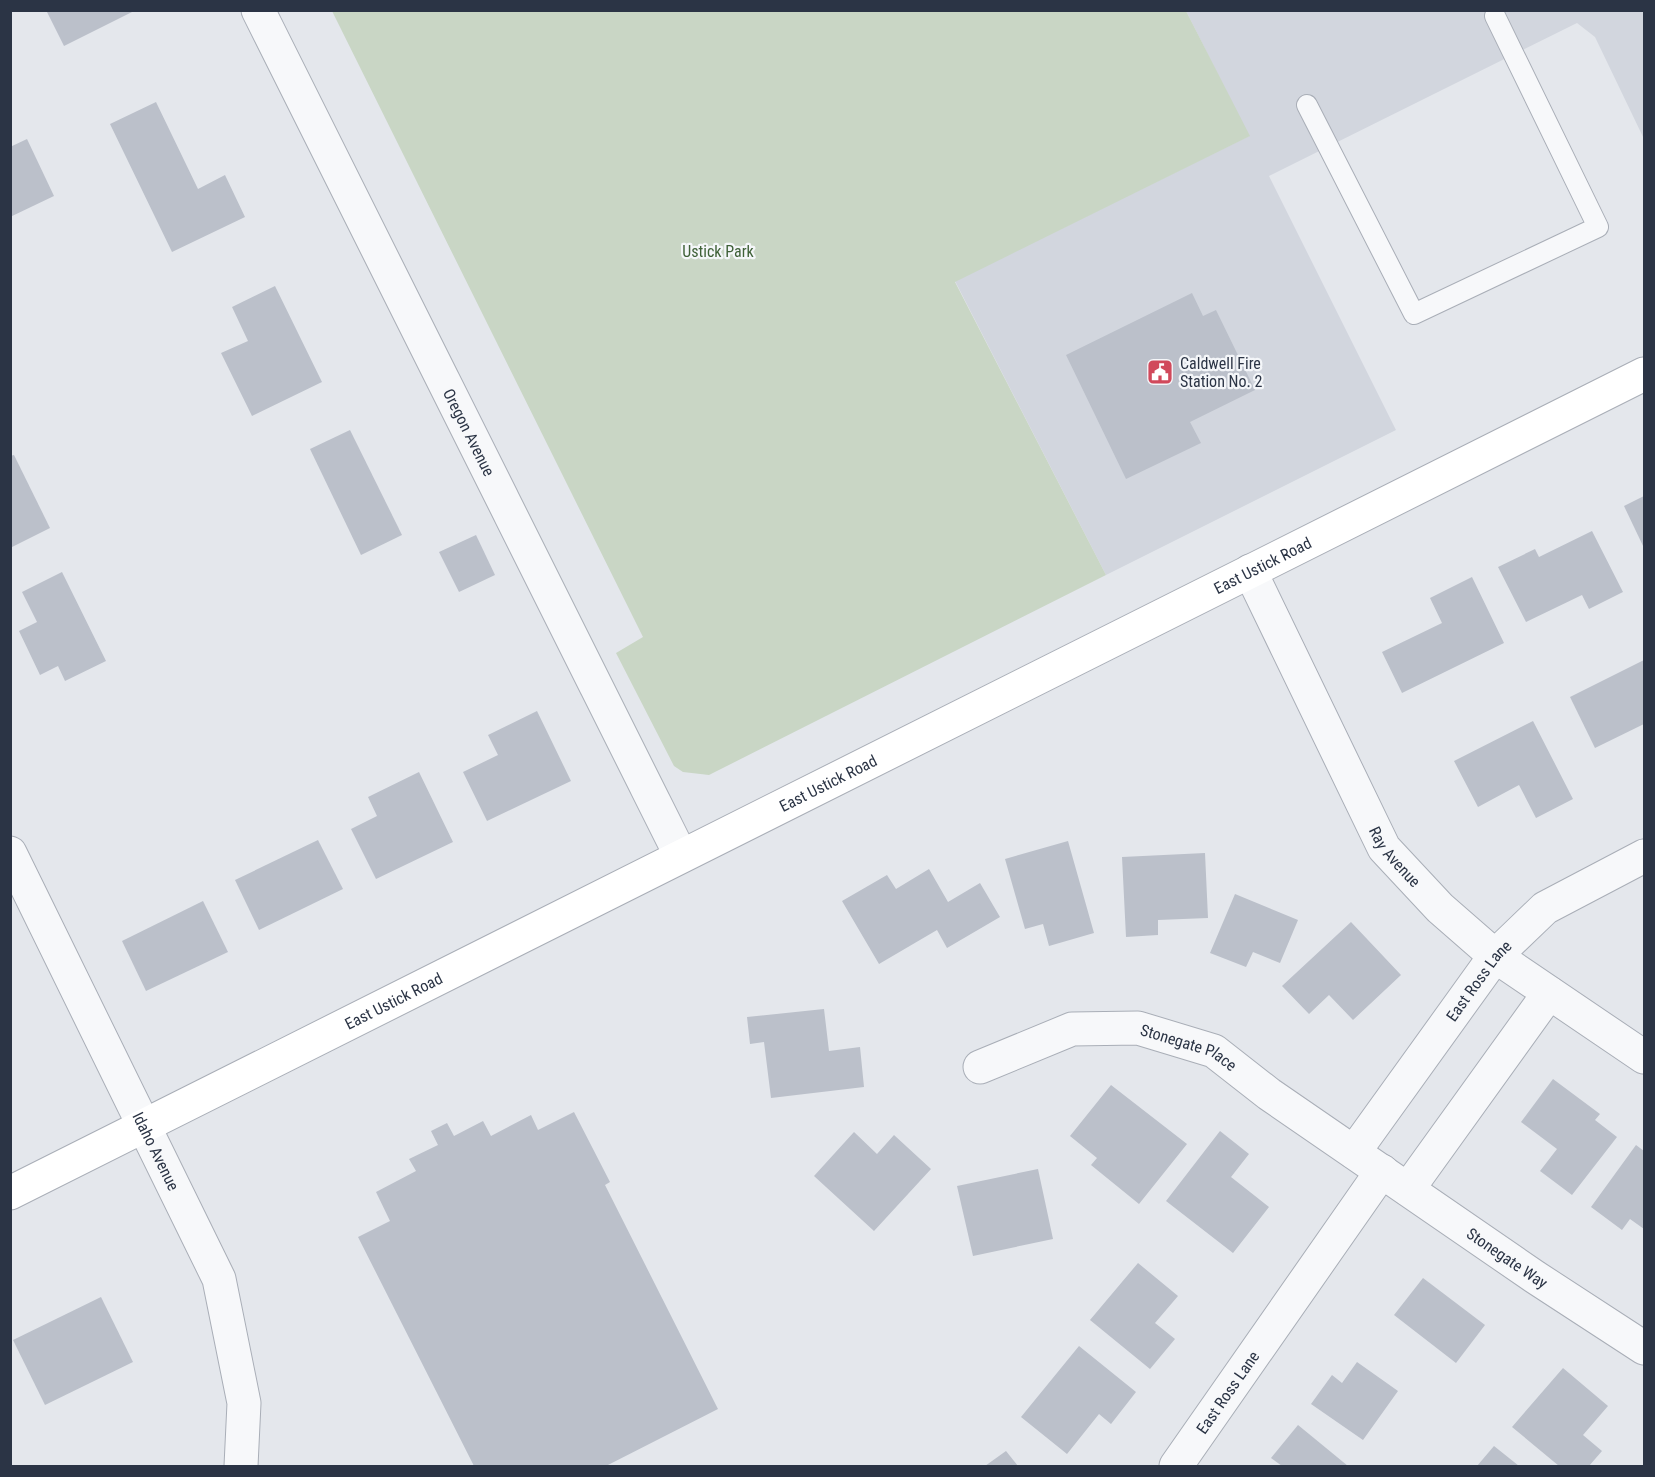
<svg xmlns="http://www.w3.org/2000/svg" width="1655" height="1477" viewBox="0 0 1655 1477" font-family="'Roboto Condensed',sans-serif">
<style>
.built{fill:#d2d6de}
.green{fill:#c9d6c5}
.building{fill:#bbc0ca}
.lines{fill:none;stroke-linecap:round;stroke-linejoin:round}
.lane-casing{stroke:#a9aeb7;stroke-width:22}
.street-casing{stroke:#a9aeb7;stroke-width:35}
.secondary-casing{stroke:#a9aeb7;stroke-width:35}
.lane{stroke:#f7f8fa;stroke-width:20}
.street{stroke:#f7f8fa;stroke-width:33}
.secondary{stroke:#fff;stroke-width:33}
.labels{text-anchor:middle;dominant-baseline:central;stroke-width:4.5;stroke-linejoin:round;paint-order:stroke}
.park-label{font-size:16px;fill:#3f6138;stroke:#f4f6f9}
.poi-label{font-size:16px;fill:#2b3445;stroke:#f4f6f9;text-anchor:start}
.street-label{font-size:16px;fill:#2b3445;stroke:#f4f6f9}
</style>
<rect width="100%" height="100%" fill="#e4e7ec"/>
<polygon class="built" points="1186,11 1644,11 1644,139 1595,37 1577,23 1269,176 1396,430 1106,575 955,281 1249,136"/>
<polygon class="green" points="332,11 1186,11 1250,136 955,282 1106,575 709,775 683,772 674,766 616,653 643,637"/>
<g class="building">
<polygon points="46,10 136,10 64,46"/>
<polygon points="156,102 198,189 225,175 245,217 172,252 110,124"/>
<polygon points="27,139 54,196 10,217 10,147"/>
<polygon points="275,286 322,382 252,416 221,353 248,341 232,307"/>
<polygon points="1192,293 1203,316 1216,310 1255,390 1190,422 1201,443 1126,479 1066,355"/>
<polygon points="350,430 402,535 361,555 310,449"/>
<polygon points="14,455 50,528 10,548 10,456"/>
<polygon points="1644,496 1644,548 1624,506"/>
<polygon points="1592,531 1623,592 1589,609 1582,595 1526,622 1498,567 1535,549 1539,557"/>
<polygon points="476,535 495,575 459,592 439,552"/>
<polygon points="62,572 106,661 65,681 58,666 40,675 19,631 37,622 22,592"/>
<polygon points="1472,577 1504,643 1402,693 1382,652 1442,623 1430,598"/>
<polygon points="1644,660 1644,724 1595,748 1570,697"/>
<polygon points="537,711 571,781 487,821 463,772 498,755 488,735"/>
<polygon points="1533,721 1573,799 1536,818 1519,785 1478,807 1454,761"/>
<polygon points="419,772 453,842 376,879 351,829 377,816 368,797"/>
<polygon points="318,840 343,889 259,930 235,880"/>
<polygon points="1068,841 1094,933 1049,946 1043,924 1025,929 1005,859"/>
<polygon points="1205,853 1208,918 1158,920 1158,935 1126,937 1122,857"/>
<polygon points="929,869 948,902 980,883 1000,917 947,948 937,930 879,964 842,901 887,875 896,889"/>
<polygon points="1235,894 1298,920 1280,963 1253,952 1246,967 1210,953"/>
<polygon points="203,901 228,952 146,991 122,941"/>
<polygon points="1351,922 1401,975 1353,1020 1329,995 1309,1014 1282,986"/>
<polygon points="824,1009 829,1051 860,1047 864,1087 771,1098 764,1042 750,1044 747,1017"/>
<polygon points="1553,1079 1600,1114 1595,1120 1617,1137 1572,1195 1540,1171 1557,1149 1521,1122"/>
<polygon points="1111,1085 1187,1144 1139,1204 1091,1165 1097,1158 1070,1136"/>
<polygon points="574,1112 610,1182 605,1185 718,1409 606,1466 474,1466 358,1237 390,1221 376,1192 416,1171 409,1159 438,1145 431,1131 447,1123 454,1136 483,1121 491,1136 531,1115 538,1130"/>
<polygon points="1220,1131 1249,1154 1231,1177 1269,1207 1233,1253 1166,1201"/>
<polygon points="854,1132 877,1154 894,1135 931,1169 874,1231 814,1176"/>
<polygon points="1636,1145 1644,1151 1644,1229 1630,1219 1622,1230 1591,1207"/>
<polygon points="1038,1169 1053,1239 973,1256 957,1186"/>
<polygon points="1138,1263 1178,1296 1155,1323 1175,1339 1150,1369 1090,1320"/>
<polygon points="1423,1278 1485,1325 1456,1363 1394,1315"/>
<polygon points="101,1297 133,1362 45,1405 13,1340"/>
<polygon points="1079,1346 1136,1392 1111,1424 1099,1414 1067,1454 1021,1417"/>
<polygon points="1357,1362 1398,1391 1363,1440 1311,1404 1332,1375 1342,1383"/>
<polygon points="1563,1368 1608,1406 1583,1435 1602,1451 1589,1466 1559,1466 1512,1427"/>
<polygon points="1298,1425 1348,1466 1282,1466 1271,1458"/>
<polygon points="1494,1446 1519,1466 1477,1466"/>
<polygon points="1006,1451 1018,1466 985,1466"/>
</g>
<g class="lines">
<defs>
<polyline id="lane" points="1307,105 1414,314 1598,227 1495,16"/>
<g id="street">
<path id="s1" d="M258,10L681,856"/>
<path id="s2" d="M1250,571L1384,848L1440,908L1495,956L1644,1057"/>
<path id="s3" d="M10,853L219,1279L244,1403L241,1466"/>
<path id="s4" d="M980,1067L1072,1029L1138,1028L1214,1051L1269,1094L1535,1277L1644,1348"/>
<path id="s5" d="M1354,1152L1495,956L1545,908L1644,856"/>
<polyline points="1408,1189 1549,993"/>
<path id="s6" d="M1176,1466L1382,1171"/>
</g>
<g id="secondary">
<path id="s7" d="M10,1193L1644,374"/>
</g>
</defs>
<use href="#lane" class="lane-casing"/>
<use href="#street" class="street-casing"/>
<use href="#secondary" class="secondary-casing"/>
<use href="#lane" class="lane"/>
<use href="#street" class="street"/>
<use href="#secondary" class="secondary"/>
</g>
<defs>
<symbol id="civic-square" viewBox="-11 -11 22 22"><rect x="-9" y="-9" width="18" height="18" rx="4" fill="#d1495b" stroke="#f4f6f9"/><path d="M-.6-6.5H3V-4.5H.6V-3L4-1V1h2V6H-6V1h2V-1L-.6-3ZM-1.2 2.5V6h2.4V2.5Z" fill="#fff"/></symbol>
</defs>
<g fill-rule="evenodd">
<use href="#civic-square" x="1145" y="357" width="30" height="30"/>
</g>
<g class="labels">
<g class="park-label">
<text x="718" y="251">Ustick Park</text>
</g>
<g class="poi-label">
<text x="1180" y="363">Caldwell Fire<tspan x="1180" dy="18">Station No. 2</tspan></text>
</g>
<g class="street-label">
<text stroke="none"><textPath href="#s1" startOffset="472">Oregon Avenue</textPath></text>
<text stroke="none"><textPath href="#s7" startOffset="1401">East Ustick Road</textPath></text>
<text stroke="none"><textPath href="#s7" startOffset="915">East Ustick Road</textPath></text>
<text stroke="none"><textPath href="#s2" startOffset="321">Ray Avenue</textPath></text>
<text stroke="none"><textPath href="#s5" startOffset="212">East Ross Lane</textPath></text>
<text stroke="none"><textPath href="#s7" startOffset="429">East Ustick Road</textPath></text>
<text stroke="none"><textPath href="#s4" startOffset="220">Stonegate Place</textPath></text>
<text stroke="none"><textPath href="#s3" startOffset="332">Idaho Avenue</textPath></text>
<text stroke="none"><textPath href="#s4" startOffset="604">Stonegate Way</textPath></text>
<text stroke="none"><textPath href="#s6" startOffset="90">East Ross Lane</textPath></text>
</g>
</g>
<rect width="1655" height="1477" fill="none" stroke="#2b3445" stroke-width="24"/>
</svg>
